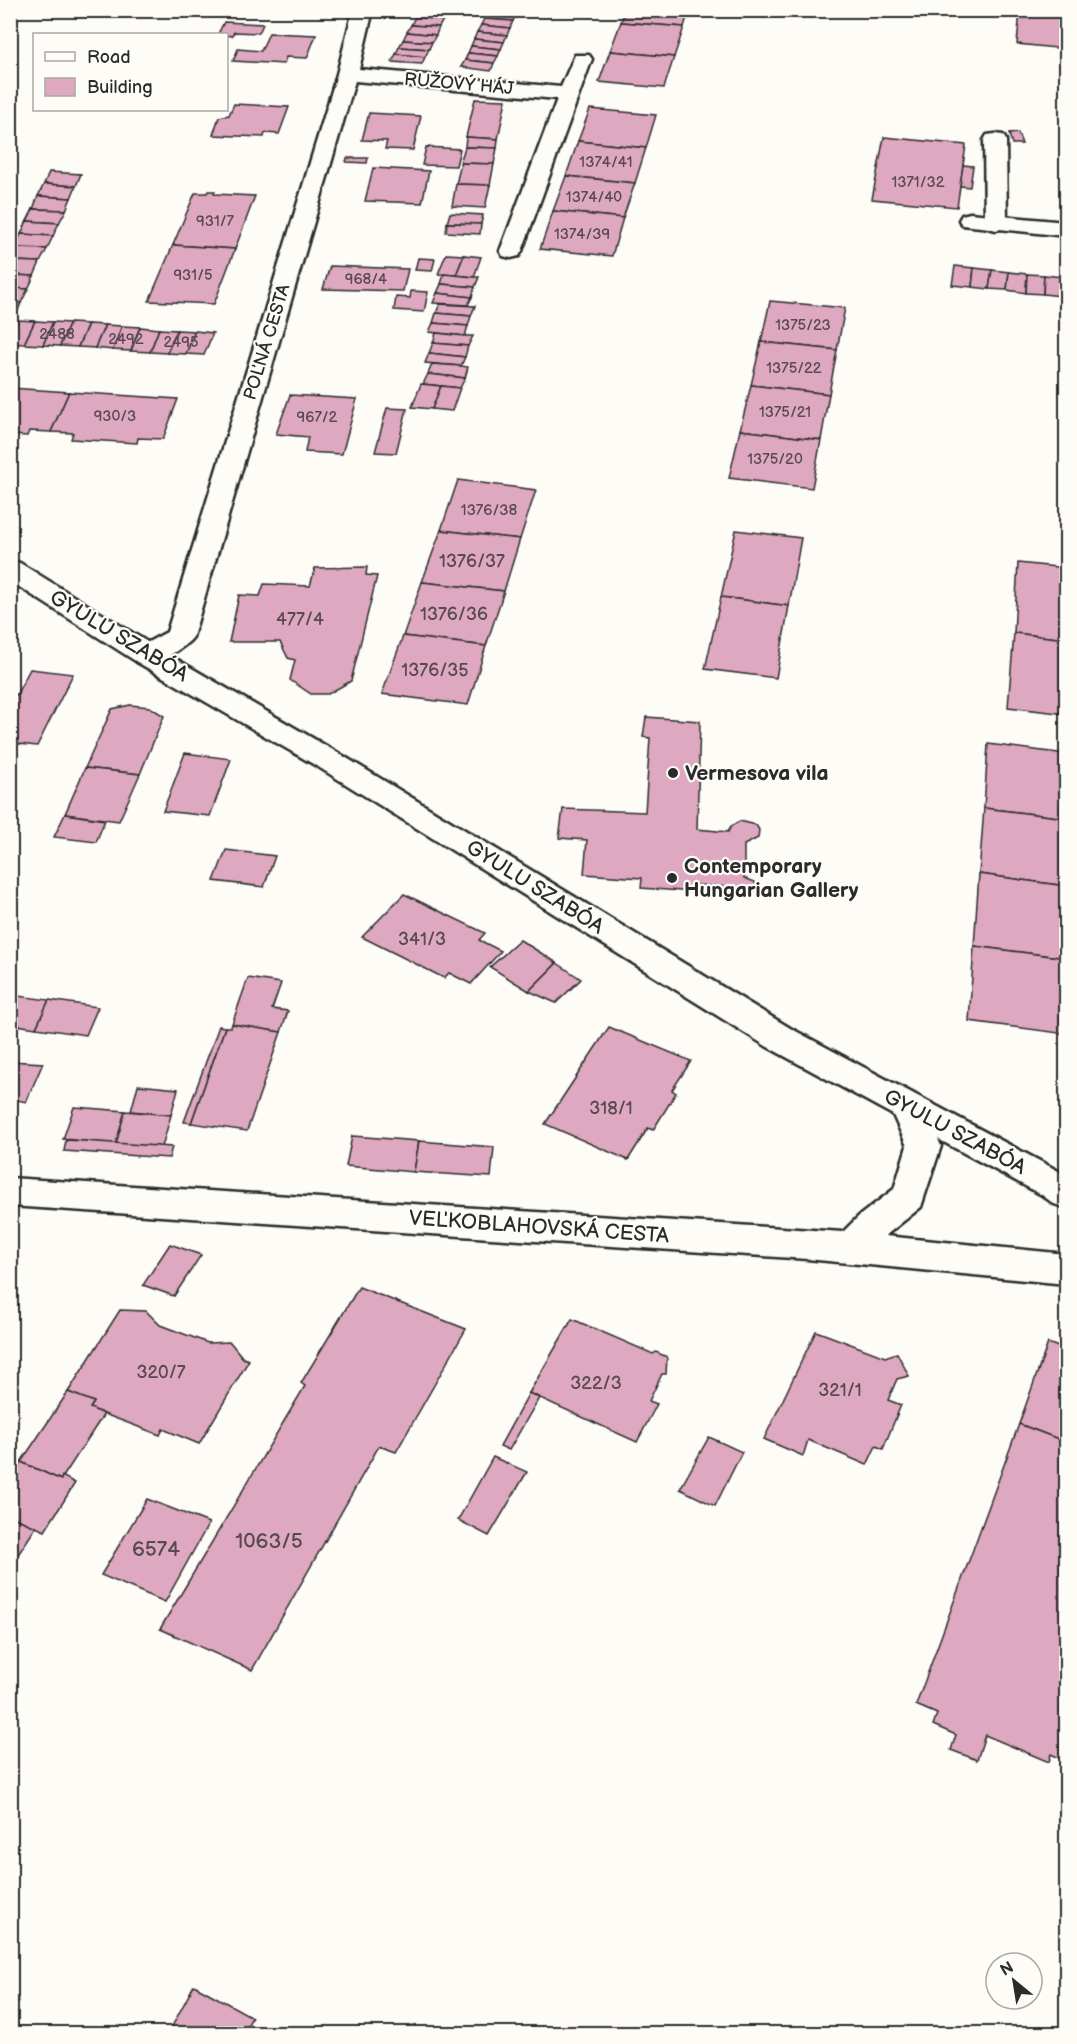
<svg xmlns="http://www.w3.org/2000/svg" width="1077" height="2044" viewBox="0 0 1077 2044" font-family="'Balsamiq Sans',sans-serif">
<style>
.building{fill:#dda8c0;stroke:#2b2b2b;stroke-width:1.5}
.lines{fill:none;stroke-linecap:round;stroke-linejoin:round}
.lane-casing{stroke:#2b2b2b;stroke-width:5}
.street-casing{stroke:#2b2b2b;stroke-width:5}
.secondary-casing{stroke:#2b2b2b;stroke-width:5}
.lane{fill:#fdfcf7;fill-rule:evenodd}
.street{fill:#fdfcf7;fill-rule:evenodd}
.secondary{fill:#fdfcf7;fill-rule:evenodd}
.poi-dot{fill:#2b2b2b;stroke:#fdfcf7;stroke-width:2}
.labels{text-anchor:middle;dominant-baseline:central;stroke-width:4.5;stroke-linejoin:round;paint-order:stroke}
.far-number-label{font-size:15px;fill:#584a50}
.far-street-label{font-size:18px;fill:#2b2b2b;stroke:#fdfcf7}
.number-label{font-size:18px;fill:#584a50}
.street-label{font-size:21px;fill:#2b2b2b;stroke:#fdfcf7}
.poi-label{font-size:21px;font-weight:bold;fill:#2b2b2b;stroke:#fdfcf7;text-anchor:start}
.near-number-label{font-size:21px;fill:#584a50}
</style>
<rect width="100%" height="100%" fill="#fdfcf7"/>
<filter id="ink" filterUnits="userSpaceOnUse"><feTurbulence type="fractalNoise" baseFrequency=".0167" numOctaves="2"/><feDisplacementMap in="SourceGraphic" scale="12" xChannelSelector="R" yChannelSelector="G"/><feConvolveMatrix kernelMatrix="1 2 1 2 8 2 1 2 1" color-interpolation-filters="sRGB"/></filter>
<g filter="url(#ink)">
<g class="building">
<polygon points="418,10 431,10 447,12 443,20 415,17"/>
<polygon points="488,10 518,10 516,15"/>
<polygon points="625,10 689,10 684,27 621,22"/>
<polygon points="1020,10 1066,10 1066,49 1017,44"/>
<polygon points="487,12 516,15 513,21 484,19"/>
<polygon points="415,17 443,20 439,27 411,25"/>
<polygon points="484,19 513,21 510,28 481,25"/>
<polygon points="224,22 263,24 259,33 234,32 232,36 218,34"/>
<polygon points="621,22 684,27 674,57 610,51"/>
<polygon points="411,25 439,27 436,35 407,32"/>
<polygon points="481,25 510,28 507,35 477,32"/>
<polygon points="407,32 436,35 432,42 403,40"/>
<polygon points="477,32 507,35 504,42 474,39"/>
<polygon points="269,33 316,35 307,58 286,57 284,64 233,61 238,49 261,51"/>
<polygon points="474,39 504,42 501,49 471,46"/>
<polygon points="403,40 432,42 429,49 399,47"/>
<polygon points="471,46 501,49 498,56 468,53"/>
<polygon points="399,47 429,49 425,57 396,54"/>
<polygon points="610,51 674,57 664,88 599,82"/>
<polygon points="468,53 498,56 494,63 465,60"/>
<polygon points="396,54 425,57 422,64 392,62"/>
<polygon points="465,60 494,63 491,71 461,67"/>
<polygon points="475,99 506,100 498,139 466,137"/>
<polygon points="234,104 289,107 279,134 265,133 264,137 213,135 219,117 229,115"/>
<polygon points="590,109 656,115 646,148 578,141"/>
<polygon points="369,113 421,116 413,150 385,149 387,141 362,140"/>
<polygon points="1018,133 1022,144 1012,144 1009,134"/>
<polygon points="466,137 498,139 497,148 465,147"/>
<polygon points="884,137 966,145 957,207 872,199"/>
<polygon points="578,141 646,148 635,183 566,176"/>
<polygon points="426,147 460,149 456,166 422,165"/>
<polygon points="465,147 497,148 494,164 460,163"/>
<polygon points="347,158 368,158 367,163 346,162"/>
<polygon points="461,163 494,164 490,185 456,184"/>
<polygon points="963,165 973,166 970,187 960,186"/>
<polygon points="373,168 429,171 422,203 365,201"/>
<polygon points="49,172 81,174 76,186 44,184"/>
<polygon points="566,176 635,183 623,218 553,211"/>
<polygon points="44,184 76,186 71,198 38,196"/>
<polygon points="456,184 490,185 485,208 452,206"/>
<polygon points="208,191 215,191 214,194 255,196 235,249 173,245 195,193 207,193"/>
<polygon points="38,196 71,198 66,210 33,209"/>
<polygon points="33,209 66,210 59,223 27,221"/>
<polygon points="553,211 623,218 612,256 540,249"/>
<polygon points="450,213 483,215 481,224 447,223"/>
<polygon points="27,221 59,223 53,236 21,234"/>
<polygon points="447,223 481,224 480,234 446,232"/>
<polygon points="21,234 53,236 47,249 14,248"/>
<polygon points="173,245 235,249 214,304 149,301"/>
<polygon points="14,248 47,249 40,262 10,261"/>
<polygon points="446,254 464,255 456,275 438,274"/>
<polygon points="464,255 481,257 474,277 456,275"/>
<polygon points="418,258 435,259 432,271 415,270"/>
<polygon points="10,261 40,262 34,276 10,275"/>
<polygon points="330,266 408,269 403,291 323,289"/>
<polygon points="955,266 974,268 972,287 952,285"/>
<polygon points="974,268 992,270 989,289 972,287"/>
<polygon points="992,270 1009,272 1007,290 989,289"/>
<polygon points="1009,272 1027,274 1026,293 1007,290"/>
<polygon points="444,274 474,277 479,277 475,287 441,284"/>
<polygon points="1027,274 1044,275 1043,294 1026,293"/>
<polygon points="10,275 34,276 28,289 10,288"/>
<polygon points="1044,275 1063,277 1061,296 1043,294"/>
<polygon points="441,284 475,287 472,297 437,293"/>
<polygon points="10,288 28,289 21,303 10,302"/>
<polygon points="411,291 428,292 424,312 394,310 396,297 410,298"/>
<polygon points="437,293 472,297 468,305 433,303"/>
<polygon points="770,301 845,308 837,350 761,342"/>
<polygon points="10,302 21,303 15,318 10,318"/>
<polygon points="440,304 475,306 471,316 436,313"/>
<polygon points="436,313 471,316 468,326 433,323"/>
<polygon points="18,320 35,321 24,344 10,343 10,335"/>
<polygon points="35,321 53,322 43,345 24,344"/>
<polygon points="53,322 70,323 60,346 43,345"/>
<polygon points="70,323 88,324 78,347 60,346"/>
<polygon points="433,323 468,326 465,336 429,332"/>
<polygon points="88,324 105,325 95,348 78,347"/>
<polygon points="105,325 122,326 113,350 95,348"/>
<polygon points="122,326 140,327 131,351 113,350"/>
<polygon points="140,327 159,329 150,352 131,351"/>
<polygon points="159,329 177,330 167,353 150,352"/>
<polygon points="177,330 195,331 186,354 167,353"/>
<polygon points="195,331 213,333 204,355 186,354"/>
<polygon points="436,333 465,336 473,336 468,346 433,343"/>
<polygon points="761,342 837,350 829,394 751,385"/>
<polygon points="433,343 468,346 465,357 429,353"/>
<polygon points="429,353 465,357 461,366 425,363"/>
<polygon points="432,364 461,366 468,367 465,378 428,374"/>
<polygon points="428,374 465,378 460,388 423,384"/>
<polygon points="421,384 441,386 432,409 412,407"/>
<polygon points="751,385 829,394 821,440 740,430"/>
<polygon points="441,386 460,388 452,411 432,409"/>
<polygon points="10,388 69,392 51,432 29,431 27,436 10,435"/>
<polygon points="69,392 178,399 163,439 138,438 137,443 71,439 73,433 51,432"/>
<polygon points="290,395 357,399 342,454 305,452 308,437 276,434"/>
<polygon points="387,408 407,409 396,453 375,452"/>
<polygon points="740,430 821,440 812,488 729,478"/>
<polygon points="458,480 536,490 520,539 441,530"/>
<polygon points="441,530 520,539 504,591 422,582"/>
<polygon points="736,530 801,538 789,606 721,597"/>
<polygon points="1018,563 1066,568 1066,639 1014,633"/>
<polygon points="367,567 366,575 377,576 351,681 328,694 311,694 290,680 295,660 288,658 280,642 229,642 239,595 260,596 264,584 310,586 315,568"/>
<polygon points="422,582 504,591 486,646 403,636"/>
<polygon points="721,597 789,606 776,678 705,669"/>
<polygon points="1014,633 1066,639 1066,714 1008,707"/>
<polygon points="403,636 486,646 468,705 382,694"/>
<polygon points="30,669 73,674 37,746 10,743 10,707"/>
<polygon points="130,705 150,707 164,716 140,774 85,768 112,709"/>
<polygon points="646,717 700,721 697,829 728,832 731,826 740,821 756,825 759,830 758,838 744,845 744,878 755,882 757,888 749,897 736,895 730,887 694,885 694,892 641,888 642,878 584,874 587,840 559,838 563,809 645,812 650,738 643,737"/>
<polygon points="988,744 1066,754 1066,818 984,808"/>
<polygon points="185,753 231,759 210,816 163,811"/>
<polygon points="85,768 140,774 119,821 65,814"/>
<polygon points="984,808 1066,818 1066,886 979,874"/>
<polygon points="65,814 105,820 96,842 54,837"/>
<polygon points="226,850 275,856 264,887 214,881"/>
<polygon points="979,874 1066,886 1066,958 974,946"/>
<polygon points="404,894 485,933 479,940 501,951 471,984 449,973 444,978 362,937"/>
<polygon points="520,940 557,963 529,991 490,967"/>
<polygon points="974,946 1066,958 1066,1034 969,1021"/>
<polygon points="557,963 581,979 556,1003 529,991"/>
<polygon points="248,978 281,983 272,1009 288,1011 281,1032 232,1024"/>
<polygon points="10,995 49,1000 36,1028 10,1024"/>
<polygon points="49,1000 98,1007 86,1035 36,1028"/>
<polygon points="232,1024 281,1032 247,1131 191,1123 225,1027 231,1027"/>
<polygon points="219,1026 225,1027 191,1123 184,1122"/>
<polygon points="609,1027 691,1061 672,1090 676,1093 653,1130 648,1128 628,1160 545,1124"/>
<polygon points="10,1061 43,1063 26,1102 13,1099 10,1105"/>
<polygon points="138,1085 178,1089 171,1115 131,1111"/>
<polygon points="74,1107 125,1111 116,1144 63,1139"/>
<polygon points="125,1111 171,1115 162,1147 116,1144"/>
<polygon points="352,1136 419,1141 414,1172 346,1166"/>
<polygon points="66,1140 84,1141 172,1147 169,1158 64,1151"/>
<polygon points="419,1141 494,1147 491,1177 414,1172"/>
<polygon points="170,1244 201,1255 174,1296 143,1285"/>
<polygon points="359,1287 466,1329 396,1452 379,1446 252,1670 160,1629 305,1386 301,1383"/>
<polygon points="120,1310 146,1311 160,1325 208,1343 230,1342 243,1358 249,1360 199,1444 163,1429 160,1435 104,1414 90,1408 94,1402 68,1392"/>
<polygon points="572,1319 653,1354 656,1352 667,1357 666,1374 662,1374 649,1401 657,1404 637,1442 529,1393"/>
<polygon points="816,1331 885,1357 897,1353 909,1376 897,1379 888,1400 901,1405 883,1449 876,1446 867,1465 808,1440 803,1456 764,1439"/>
<polygon points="1048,1343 1066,1350 1066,1442 1019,1424"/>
<polygon points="68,1392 94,1402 90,1408 104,1414 61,1480 21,1462"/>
<polygon points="529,1393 539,1398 509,1450 500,1446"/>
<polygon points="1019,1424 1066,1442 1066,1761 1051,1754 1049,1762 985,1735 977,1760 951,1750 956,1735 933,1725 937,1714 916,1705"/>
<polygon points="709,1437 742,1452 715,1506 680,1489"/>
<polygon points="493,1457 527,1472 489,1536 458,1520"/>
<polygon points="21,1462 61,1480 62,1476 75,1483 45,1531 10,1516 10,1478"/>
<polygon points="147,1499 209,1523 165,1602 101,1575"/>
<polygon points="10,1516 36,1527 10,1567"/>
<polygon points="194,1985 252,2017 243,2034 168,2034"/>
</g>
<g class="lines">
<defs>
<polygon id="lane" points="995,134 1003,135 1006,140 1007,223 1004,228 996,230 988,228 985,223 984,140 987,135"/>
<g id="street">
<path d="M353,10H373L359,69L561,87L575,55H589L592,59L522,251L519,256L511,258L503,256L500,251L557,99L355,81L193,637C187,646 158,664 147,664C143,664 140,662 137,662L133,655L137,648L167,632L337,74Z"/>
<polygon points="970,213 1066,222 1066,236 962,225 959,220 962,215"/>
</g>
<polygon id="secondary" points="10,561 20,563 157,648 340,754 790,1028 1066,1175 1066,1208 1054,1204 1042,1195 938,1139 941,1146 921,1207 885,1236 1066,1254 1066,1284 807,1259 10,1206 10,1178 843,1232 859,1216 894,1189 907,1146 893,1115 766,1046 320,768 137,662 10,581"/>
</defs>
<use href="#lane" class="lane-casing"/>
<use href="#street" class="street-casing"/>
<use href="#secondary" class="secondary-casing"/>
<use href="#lane" class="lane"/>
<use href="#street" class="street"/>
<use href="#secondary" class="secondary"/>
</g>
</g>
<g class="poi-dot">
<circle cx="673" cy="773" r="6"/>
<circle cx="672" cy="878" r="6"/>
</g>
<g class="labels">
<g class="far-number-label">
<text x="606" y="162">1374/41</text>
<text x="918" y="182">1371/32</text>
<text x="594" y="197">1374/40</text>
<text x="215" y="221">931/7</text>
<text x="582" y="234">1374/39</text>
<text x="193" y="275">931/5</text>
<text x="366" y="279">968/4</text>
<text x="803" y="325">1375/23</text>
<text x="57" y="334">2488</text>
<text x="126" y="339">2492</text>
<text x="181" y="342">2495</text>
<text x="794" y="368">1375/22</text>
<text x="785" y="412">1375/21</text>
<text x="115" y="416">930/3</text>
<text x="317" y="417">967/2</text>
<text x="775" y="459">1375/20</text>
<text x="489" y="510">1376/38</text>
</g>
<g class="far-street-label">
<text transform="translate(459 84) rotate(5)">RUŽOVÝ HÁJ</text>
<text transform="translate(267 342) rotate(-73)">POĽNÁ CESTA</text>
</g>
<g class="number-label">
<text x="472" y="561">1376/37</text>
<text x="454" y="614">1376/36</text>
<text x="300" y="619">477/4</text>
<text x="435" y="670">1376/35</text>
<text x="422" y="939">341/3</text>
<text x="611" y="1108">318/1</text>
<text x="161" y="1372">320/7</text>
<text x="596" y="1383">322/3</text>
<text x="840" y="1390">321/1</text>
</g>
<g class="street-label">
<text transform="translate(119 636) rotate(31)">GYULU SZABÓA</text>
<text transform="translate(535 887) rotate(32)">GYULU SZABÓA</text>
<text transform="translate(955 1132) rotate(28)">GYULU SZABÓA</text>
<text transform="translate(539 1227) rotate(4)">VEĽKOBLAHOVSKÁ CESTA</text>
</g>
<g class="poi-label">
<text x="685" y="773">Vermesova vila</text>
<text x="684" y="866">Contemporary<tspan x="684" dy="24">Hungarian Gallery</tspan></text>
</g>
<g class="near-number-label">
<text x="269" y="1541">1063/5</text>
<text x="156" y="1549">6574</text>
</g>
</g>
<rect width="1077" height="2044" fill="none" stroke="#fdfcf7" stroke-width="36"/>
<rect x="18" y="18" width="1041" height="2008" fill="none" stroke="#2b2b2b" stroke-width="2" filter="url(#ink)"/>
<rect x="33" y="33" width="195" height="78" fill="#fdfcf7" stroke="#a9a8a5" stroke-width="1.5"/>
<rect x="45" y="52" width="30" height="9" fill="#fdfcf7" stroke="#a9a8a5" stroke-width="1.5"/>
<text x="87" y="63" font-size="18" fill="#2b2b2b">Road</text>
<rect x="45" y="78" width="30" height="18" fill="#dda8c0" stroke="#a9a8a5" stroke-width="1.5"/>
<text x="87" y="93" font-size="18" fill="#2b2b2b">Building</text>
<g transform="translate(1014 1981) rotate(330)"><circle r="28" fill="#fdfcf7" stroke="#a9a8a5" stroke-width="1.5"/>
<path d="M0-4.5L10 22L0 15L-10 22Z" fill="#2b2b2b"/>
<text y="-9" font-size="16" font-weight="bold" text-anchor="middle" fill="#2b2b2b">N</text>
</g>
</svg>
